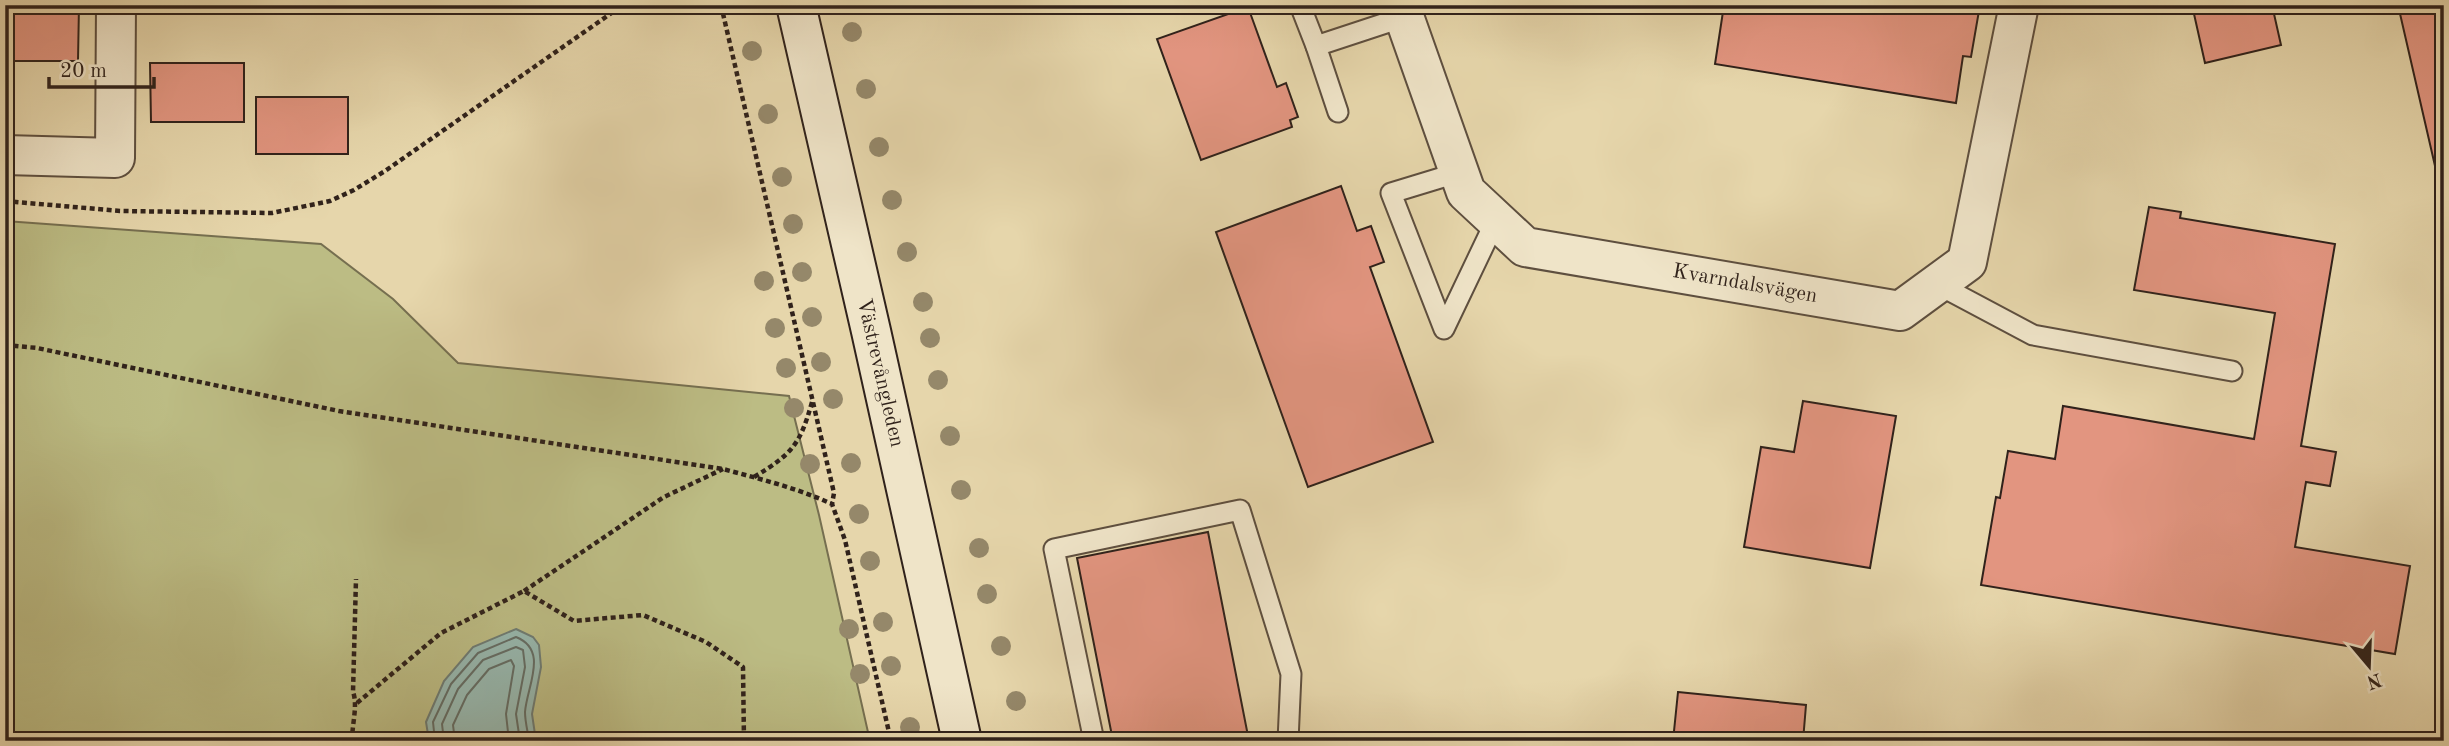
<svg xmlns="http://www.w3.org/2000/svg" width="2449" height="746" viewBox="0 0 2449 746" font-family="'Old Standard TT',serif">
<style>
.green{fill:#bcbc84;stroke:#766f50;stroke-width:2}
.water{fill:#97b8af;stroke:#6e7c74;stroke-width:2}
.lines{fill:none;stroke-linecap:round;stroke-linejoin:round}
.shore{stroke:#646d65;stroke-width:2}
.building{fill:#e29580;stroke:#30221b;stroke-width:2}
.lane-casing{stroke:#5e4f3f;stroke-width:23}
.street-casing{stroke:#5e4f3f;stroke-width:42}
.secondary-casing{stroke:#30221b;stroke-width:42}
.path{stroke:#30221b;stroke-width:4.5;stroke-dasharray:5 3.5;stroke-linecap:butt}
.lane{stroke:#efe4c8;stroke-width:19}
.street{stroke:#efe4c8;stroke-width:38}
.secondary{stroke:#efe4c8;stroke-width:38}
.tree{fill:#95886a}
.labels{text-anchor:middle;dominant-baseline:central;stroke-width:5;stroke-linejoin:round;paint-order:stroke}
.street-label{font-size:21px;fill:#30221b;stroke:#efe4c8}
</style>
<rect width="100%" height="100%" fill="#e6d6ab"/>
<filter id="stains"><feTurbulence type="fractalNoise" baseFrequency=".00286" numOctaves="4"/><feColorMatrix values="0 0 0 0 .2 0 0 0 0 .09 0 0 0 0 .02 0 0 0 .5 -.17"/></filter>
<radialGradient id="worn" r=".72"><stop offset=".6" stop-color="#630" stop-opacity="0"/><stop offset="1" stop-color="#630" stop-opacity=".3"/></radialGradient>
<polygon class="green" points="5,221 321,244 393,299 458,363 789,396 819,515 870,741 5,741"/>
<polygon class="water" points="516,629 533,637 539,645 541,667 532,714 536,741 429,741 426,722 444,681 473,647"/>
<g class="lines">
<g class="shore">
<path d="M435,741L433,722L451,684L478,653L516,637C549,650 527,686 525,712C525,722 528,732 529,741"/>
<polyline points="444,741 442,724 458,689 483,660 516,647 523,650 525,667 516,714 520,741"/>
<polyline points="455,741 453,725 467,695 489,669 511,660 514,666 506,714 509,741"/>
</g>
</g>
<g class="building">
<polygon points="5,5 79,5 78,61 5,61"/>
<polygon points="1724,5 1980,5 1971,57 1963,56 1956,103 1715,64"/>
<polygon points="2192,5 2272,5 2281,45 2205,63"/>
<polygon points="2398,5 2444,5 2444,205"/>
<polygon points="1248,7 1277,87 1286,83 1298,117 1290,120 1292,127 1201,160 1157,39"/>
<polygon points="150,63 244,63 244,122 151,122"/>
<rect x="256" y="97" width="92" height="57"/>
<polygon points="1341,186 1357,231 1371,226 1384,262 1370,267 1433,442 1308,487 1216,232"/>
<polygon points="2149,207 2181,212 2180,218 2335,244 2301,446 2336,452 2330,486 2306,482 2295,547 2410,566 2395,654 1981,585 1996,497 2000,498 2008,451 2055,459 2063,406 2254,439 2275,313 2134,290"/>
<polygon points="1803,401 1896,416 1870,568 1744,547 1761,447 1794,452"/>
<polygon points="1208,532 1249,741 1113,741 1077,558"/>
<polygon points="1678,692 1806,705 1803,741 1673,741"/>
</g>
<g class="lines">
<defs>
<g id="lane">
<polyline points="1300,5 1316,46"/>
<polyline points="1338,112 1316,46 1404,17"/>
<polyline points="1460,172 1391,193 1444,329 1496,220"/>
<polyline points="1937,284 2033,335 2232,371"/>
<polyline points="1094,741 1054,549 1240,510 1291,674 1288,741"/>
</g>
<g id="street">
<polyline points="1400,5 1466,192 1525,247 1900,311 1967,262 2019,5"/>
<polyline points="5,155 115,158 116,5"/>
</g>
<polyline id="secondary" points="796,5 871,331 962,741"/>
</defs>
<use href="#lane" class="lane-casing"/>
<use href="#street" class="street-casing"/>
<use href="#secondary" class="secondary-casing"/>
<g class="path">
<polyline points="721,5 834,493 832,504"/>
<polyline points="5,201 120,211 272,213 330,201 354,190 385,171 623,5"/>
<path d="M5,345L37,348L339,411L723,469C760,479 797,488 832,504L845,540L891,741"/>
<path d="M754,477C792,454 800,445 812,402"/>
<polyline points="524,591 664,497 723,469"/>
<polyline points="357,703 441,633 524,591 574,621 643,615 706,642 743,667 744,741"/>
<path d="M352,741C352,724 358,705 353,692L356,579"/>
</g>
<use href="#lane" class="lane"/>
<use href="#street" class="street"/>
<use href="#secondary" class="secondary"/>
</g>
<g class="tree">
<circle cx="852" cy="32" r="10"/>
<circle cx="752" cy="51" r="10"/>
<circle cx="866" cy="89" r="10"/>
<circle cx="768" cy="114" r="10"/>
<circle cx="879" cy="147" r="10"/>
<circle cx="782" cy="177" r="10"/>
<circle cx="892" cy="200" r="10"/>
<circle cx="793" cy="224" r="10"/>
<circle cx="907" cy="252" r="10"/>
<circle cx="802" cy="272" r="10"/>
<circle cx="764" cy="281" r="10"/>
<circle cx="923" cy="302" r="10"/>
<circle cx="812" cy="317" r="10"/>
<circle cx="775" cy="328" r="10"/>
<circle cx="930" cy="338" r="10"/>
<circle cx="821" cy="362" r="10"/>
<circle cx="786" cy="368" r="10"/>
<circle cx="938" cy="380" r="10"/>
<circle cx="833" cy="399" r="10"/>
<circle cx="794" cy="408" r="10"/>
<circle cx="950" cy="436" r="10"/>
<circle cx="851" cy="463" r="10"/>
<circle cx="810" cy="464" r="10"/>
<circle cx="961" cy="490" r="10"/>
<circle cx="859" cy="514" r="10"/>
<circle cx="979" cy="548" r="10"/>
<circle cx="870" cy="561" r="10"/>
<circle cx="987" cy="594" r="10"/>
<circle cx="883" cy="622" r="10"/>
<circle cx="849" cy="629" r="10"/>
<circle cx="1001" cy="646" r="10"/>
<circle cx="891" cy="666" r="10"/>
<circle cx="860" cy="674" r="10"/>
<circle cx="1016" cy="701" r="10"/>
<circle cx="910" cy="727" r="10"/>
</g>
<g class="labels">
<g class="street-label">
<text transform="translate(1745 284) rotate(10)">Kvarndalsvägen</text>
<text transform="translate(880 373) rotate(77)">Västrevångleden</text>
</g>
</g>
<rect width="2449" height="746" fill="none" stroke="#e6d6ab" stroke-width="28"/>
<rect x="7" y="7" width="2435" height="732" fill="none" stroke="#30221b" stroke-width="3.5"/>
<rect x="14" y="14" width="2421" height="718" fill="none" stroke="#30221b" stroke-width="2"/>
<g transform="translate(2369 666) rotate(161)" stroke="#efe4c8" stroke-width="5" paint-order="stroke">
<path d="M0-5L12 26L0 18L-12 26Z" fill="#30221b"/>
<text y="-10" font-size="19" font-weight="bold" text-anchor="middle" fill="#30221b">N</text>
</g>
<path d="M49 77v10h105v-10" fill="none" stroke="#30221b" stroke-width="3.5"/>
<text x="60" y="77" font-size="21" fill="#30221b" stroke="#efe4c8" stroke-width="5" paint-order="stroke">20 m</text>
<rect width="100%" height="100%" filter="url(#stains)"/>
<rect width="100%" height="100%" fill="url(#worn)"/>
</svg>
